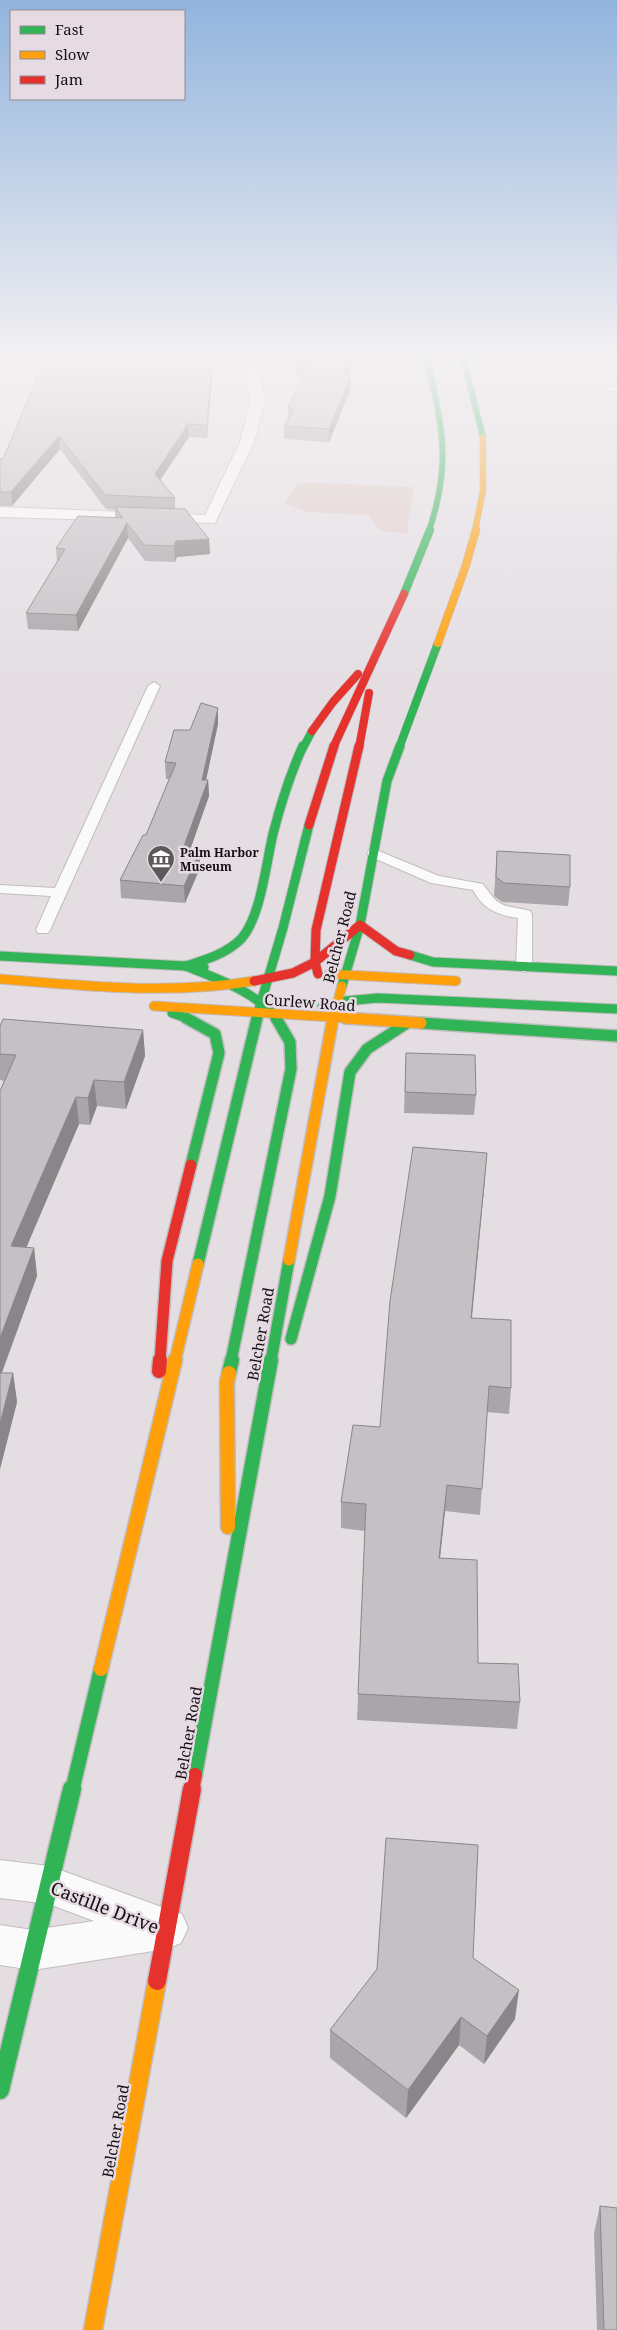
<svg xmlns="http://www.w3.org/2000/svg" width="617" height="2330" viewBox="0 0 617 2330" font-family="'Noto Serif',serif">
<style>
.green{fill:#e0ccc9}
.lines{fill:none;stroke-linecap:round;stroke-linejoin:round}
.lane-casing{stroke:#c1bcbf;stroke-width:2}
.street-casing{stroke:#c1bcbf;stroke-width:2}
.fast-far5-casing{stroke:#c1bcbf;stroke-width:7}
.fast-far4-casing{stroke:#c1bcbf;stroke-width:9}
.fast-far3-casing{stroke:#c1bcbf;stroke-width:11}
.fast-far2-casing{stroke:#c1bcbf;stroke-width:14}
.fast-far1-casing{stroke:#c1bcbf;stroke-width:17}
.fast-casing{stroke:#c1bcbf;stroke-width:21}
.slow-far5-casing{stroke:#c1bcbf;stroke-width:7}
.slow-far4-casing{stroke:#c1bcbf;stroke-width:9}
.slow-far3-casing{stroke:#c1bcbf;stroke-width:11}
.slow-far2-casing{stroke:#c1bcbf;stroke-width:14}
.slow-far1-casing{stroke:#c1bcbf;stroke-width:17}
.slow-casing{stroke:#c1bcbf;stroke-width:21}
.jam-far4-casing{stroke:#c1bcbf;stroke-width:9}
.jam-far3-casing{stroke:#c1bcbf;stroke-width:11}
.jam-far2-casing{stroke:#c1bcbf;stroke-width:14}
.jam-far1-casing{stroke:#c1bcbf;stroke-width:17}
.jam-casing{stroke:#c1bcbf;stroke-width:21}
.lane{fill:#fbfafb;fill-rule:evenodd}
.street{fill:#fbfafb;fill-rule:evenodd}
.fast-far5{stroke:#30b455;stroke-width:5.5}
.fast-far4{stroke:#30b455;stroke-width:8}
.fast-far3{stroke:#30b455;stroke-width:9}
.fast-far2{stroke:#30b455;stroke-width:11}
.fast-far1{stroke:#30b455;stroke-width:14}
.fast{stroke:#30b455;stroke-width:18}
.slow-far5{stroke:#ff9f0a;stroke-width:5.5}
.slow-far4{stroke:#ff9f0a;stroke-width:8}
.slow-far3{stroke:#ff9f0a;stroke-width:9}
.slow-far2{stroke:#ff9f0a;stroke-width:11}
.slow-far1{stroke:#ff9f0a;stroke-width:14}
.slow{stroke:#ff9f0a;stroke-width:18}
.jam-far4{stroke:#e5322d;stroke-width:8}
.jam-far3{stroke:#e5322d;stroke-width:9}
.jam-far2{stroke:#e5322d;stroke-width:11}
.jam-far1{stroke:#e5322d;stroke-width:14}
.jam{stroke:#e5322d;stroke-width:18}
.wall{fill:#a9a5a9}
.shaded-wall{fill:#898689}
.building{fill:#c4c0c4;stroke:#898689}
.labels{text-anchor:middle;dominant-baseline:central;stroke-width:5;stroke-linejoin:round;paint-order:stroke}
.far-poi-label{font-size:12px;font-weight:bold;fill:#141013;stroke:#e7dbe3;text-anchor:start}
.street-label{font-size:15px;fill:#141013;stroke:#e7dbe3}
.near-street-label{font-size:18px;fill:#141013;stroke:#e7dbe3}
</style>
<rect width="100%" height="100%" fill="#e4dee2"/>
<polygon class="green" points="299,482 414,487 407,533 380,531 369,515 306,512 284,503"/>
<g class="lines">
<defs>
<g id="lane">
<polygon points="617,385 617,390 611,391 607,389"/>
<polygon points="154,682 160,686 50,930 48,933 38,933 36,930 51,896 0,893 0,885 55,888 148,686"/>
<path d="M374,849L439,876L483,884C501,910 502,904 530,911L532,914V967L529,970L524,972L516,967L518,918C497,915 483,909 473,890L431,883L369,856L367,853L369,850Z"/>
</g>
<g id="street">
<polygon points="0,359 8,359 6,368 0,372"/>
<polygon points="243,359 255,359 265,401 254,442 215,523 0,517 0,507 205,515 240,442 251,401"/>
<polygon points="0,1860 49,1866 167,1909 182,1914 188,1928 181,1943 166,1949 33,1970 0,1965 0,1925 33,1930 94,1921 49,1904 0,1898"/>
</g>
<g id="fast-far5">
<path d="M427,359C442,427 452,462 429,531"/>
<polyline points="463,359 483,437"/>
</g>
<g id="fast-far4">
<polyline points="404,594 430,530"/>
<polyline points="303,748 312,731"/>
<polyline points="399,748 438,643"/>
</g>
<g id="fast-far3">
<polyline points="410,955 433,962 617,971"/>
<polyline points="0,956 204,967"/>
<path d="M186,966C217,979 255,991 277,1019"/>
<path d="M186,966C205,960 226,954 241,939C261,917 266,863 273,834C281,803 290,774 303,746"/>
<polyline points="342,986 360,925 387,781 400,746"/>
<polyline points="322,1007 345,1001 378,998 617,1009"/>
<polyline points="172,1013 189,1019"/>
<polyline points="256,1019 283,928 309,825"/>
</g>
<g id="fast-far2">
<polyline points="186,1018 215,1034 219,1053 191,1165"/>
<polyline points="421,1023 617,1036"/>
<polyline points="198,1264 257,1018"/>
<polyline points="291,1339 330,1196 350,1072 367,1049 407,1023"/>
<polyline points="231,1361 291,1069 290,1042 276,1018"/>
<polyline points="271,1361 289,1260"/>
</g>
<g id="fast-far1">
<polyline points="229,1373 232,1360"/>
<polyline points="195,1775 271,1360"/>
<polyline points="72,1791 101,1669"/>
</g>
<polyline id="fast" points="0,2090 72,1789"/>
<polyline id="slow-far5" points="475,531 483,490 483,437"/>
<polyline id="slow-far4" points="438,643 465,568 476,530"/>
<g id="slow-far3">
<polyline points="329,974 456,981"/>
<path d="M0,979C85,986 169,995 254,981"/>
<polyline points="154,1006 364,1019"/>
<polyline points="333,1019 342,986"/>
</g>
<g id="slow-far2">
<polyline points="345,1018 421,1023"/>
<polyline points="289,1260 333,1018"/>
<polyline points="175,1361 198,1264"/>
</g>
<g id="slow-far1">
<polyline points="228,1527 227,1382 229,1373"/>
<polyline points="101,1669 175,1360"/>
</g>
<polyline id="slow" points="93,2330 157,1981"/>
<g id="jam-far4">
<polyline points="312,731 333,702 358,674"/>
<polyline points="333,748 404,594"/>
<polyline points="359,748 369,693"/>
</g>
<g id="jam-far3">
<polyline points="309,825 334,746"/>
<polyline points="318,974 315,962 316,930 359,746"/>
<polyline points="254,981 293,973 315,962 360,925 396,951 410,955"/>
</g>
<polyline id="jam-far2" points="160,1361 167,1261 191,1165"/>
<g id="jam-far1">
<polyline points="159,1371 160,1360"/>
<polyline points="192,1791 195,1775"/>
</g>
<polyline id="jam" points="157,1981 192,1789"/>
</defs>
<use href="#lane" class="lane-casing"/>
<use href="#street" class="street-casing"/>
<use href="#fast-far5" class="fast-far5-casing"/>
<use href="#fast-far4" class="fast-far4-casing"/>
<use href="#fast-far3" class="fast-far3-casing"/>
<use href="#fast-far2" class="fast-far2-casing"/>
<use href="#fast-far1" class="fast-far1-casing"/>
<use href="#fast" class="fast-casing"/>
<use href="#slow-far5" class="slow-far5-casing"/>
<use href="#slow-far4" class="slow-far4-casing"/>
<use href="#slow-far3" class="slow-far3-casing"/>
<use href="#slow-far2" class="slow-far2-casing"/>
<use href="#slow-far1" class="slow-far1-casing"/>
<use href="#slow" class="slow-casing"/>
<use href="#jam-far4" class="jam-far4-casing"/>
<use href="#jam-far3" class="jam-far3-casing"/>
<use href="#jam-far2" class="jam-far2-casing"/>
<use href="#jam-far1" class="jam-far1-casing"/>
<use href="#jam" class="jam-casing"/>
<use href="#lane" class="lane"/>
<use href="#street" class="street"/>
<use href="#fast-far5" class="fast-far5"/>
<use href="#fast-far4" class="fast-far4"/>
<use href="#fast-far3" class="fast-far3"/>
<use href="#fast-far2" class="fast-far2"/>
<use href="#fast-far1" class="fast-far1"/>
<use href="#fast" class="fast"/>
<use href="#slow-far5" class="slow-far5"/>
<use href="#slow-far4" class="slow-far4"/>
<use href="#slow-far3" class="slow-far3"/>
<use href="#slow-far2" class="slow-far2"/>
<use href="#slow-far1" class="slow-far1"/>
<use href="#slow" class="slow"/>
<use href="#jam-far4" class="jam-far4"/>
<use href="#jam-far3" class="jam-far3"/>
<use href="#jam-far2" class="jam-far2"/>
<use href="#jam-far1" class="jam-far1"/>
<use href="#jam" class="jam"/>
</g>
<g class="wall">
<polygon points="45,359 212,376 207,438 189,437 160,480 175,498 175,509 209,539 210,554 177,557 175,562 145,561 128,538 78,631 28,629 26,613 57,561 56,548 115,518 115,510 106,509 60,449 12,506 0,506 0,459 3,459"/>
<polygon points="296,359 354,359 348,376 351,388 329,442 284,439 284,426 288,420 288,408 304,376 296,376 296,364 298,359"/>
<polygon points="218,708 218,724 206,780 208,780 209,796 190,850 200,868 185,903 121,898 120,880 146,835 170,779 166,779 165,762 190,730"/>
<polygon points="497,851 570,887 568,906 502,902 494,896"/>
<polygon points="0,1026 143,1030 145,1056 126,1109 97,1106 90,1125 79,1124 26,1248 34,1248 37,1276 2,1373 13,1373 17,1402 0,1469 0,1091 4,1081 0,1080"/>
<polygon points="406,1053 476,1095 474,1115 404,1113"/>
<polygon points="485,1178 472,1318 511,1388 509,1414 487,1412 480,1515 445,1511 440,1558 478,1663 520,1702 517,1729 357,1720 365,1531 341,1528 341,1502 380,1427"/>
<polygon points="473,1958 515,2019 484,2064 459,2045 406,2118 330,2058 330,2030"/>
<polygon points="600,2206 617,2330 597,2330 594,2233"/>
</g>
<g class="shaded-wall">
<polygon points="350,359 354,359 344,387 344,375"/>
<polygon points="212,364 212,376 207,438 207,425"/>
<polygon points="351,376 351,388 329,442 329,429"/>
<polygon points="188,424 189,437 155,488 155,474"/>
<polygon points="59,436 60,449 12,506 11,492"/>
<polygon points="127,523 128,538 78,631 76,615"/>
<polygon points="209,539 210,554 177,557 175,562 174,546 176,541"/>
<polygon points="218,708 218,724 203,794 208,780 209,796 184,867 183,849 202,780"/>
<polygon points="200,851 200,868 185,903 184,886"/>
<polygon points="143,1030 145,1056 126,1109 124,1082"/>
<polygon points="94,1080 97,1106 90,1125 88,1098"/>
<polygon points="76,1097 79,1124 15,1274 11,1246"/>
<polygon points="487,1153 485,1178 469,1344 471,1318"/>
<polygon points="34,1248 37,1276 0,1377 0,1338"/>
<polygon points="13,1373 17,1402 0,1469 0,1424"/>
<polygon points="447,1485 445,1511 437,1585 439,1558"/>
<polygon points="519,1990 515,2019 484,2064 487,2036"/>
<polygon points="461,2017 459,2045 406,2118 408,2090"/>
</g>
<g class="building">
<polygon points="45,359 210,359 212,364 207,425 188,424 155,474 175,498 105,495 59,436 11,492 0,492 0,459 3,459"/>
<polygon points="298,359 350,359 344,375 351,376 329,429 284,426 294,409 288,408 309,364 296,364"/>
<polygon points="115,507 185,509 209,539 176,541 174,546 144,545 127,523 76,615 26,613 65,549 56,548 78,516 123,518"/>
<polygon points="201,703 218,708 202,780 208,780 183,849 200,851 184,886 120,880 143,835 146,835 176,763 165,762 174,730 190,730"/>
<polygon points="497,851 570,855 570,887 504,883 496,877"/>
<polygon points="3,1019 143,1030 124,1082 94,1080 88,1098 76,1097 11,1246 34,1248 0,1338 0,1091 16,1055 0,1054 0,1026"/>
<polygon points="406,1053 475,1055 476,1095 405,1092"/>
<polygon points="413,1147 487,1153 471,1318 511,1320 511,1388 489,1386 482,1489 447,1485 439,1558 477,1560 478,1663 518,1664 520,1702 358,1694 366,1504 341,1502 353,1425 380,1427 390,1301"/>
<polygon points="0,1373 13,1373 0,1424"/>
<polygon points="386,1838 478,1845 473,1958 519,1990 487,2036 461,2017 408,2090 330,2030 377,1969"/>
<polygon points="600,2206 617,2208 617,2330 604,2330"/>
</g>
<linearGradient id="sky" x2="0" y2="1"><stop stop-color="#91b4dd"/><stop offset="0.52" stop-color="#f3f0f2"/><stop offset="1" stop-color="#f3f0f2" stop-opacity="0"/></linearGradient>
<rect width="617" height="685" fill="url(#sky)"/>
<defs>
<symbol id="museum-pin" viewBox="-11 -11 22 30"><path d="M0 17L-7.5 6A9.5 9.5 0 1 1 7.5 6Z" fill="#5d585b" stroke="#e7dbe3"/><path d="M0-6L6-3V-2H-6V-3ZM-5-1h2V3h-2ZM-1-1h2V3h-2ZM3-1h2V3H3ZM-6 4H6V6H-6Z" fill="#fff"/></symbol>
</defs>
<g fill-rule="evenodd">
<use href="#museum-pin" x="145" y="843" width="32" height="43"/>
</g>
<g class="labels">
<g class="far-poi-label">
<text x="180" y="852">Palm Harbor<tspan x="180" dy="14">Museum</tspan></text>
</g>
<g class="street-label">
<text transform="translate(339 937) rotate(-76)">Belcher Road</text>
<text transform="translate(310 1002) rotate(4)">Curlew Road</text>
<text transform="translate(260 1334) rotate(-80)">Belcher Road</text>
<text transform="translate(188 1733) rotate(-80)">Belcher Road</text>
<text transform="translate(115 2131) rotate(-80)">Belcher Road</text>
</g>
<g class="near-street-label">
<text transform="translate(105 1907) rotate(21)">Castille Drive</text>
</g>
</g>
<rect x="10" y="10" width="175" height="90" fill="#e7dbe3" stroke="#938a90"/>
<rect x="20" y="26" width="25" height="8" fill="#30b455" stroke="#938a90"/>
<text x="55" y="35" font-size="15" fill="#141013">Fast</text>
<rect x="20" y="51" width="25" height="8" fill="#ff9f0a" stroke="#938a90"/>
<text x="55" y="60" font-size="15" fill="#141013">Slow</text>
<rect x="20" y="76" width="25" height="8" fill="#e5322d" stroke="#938a90"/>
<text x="55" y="85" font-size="15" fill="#141013">Jam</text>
</svg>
